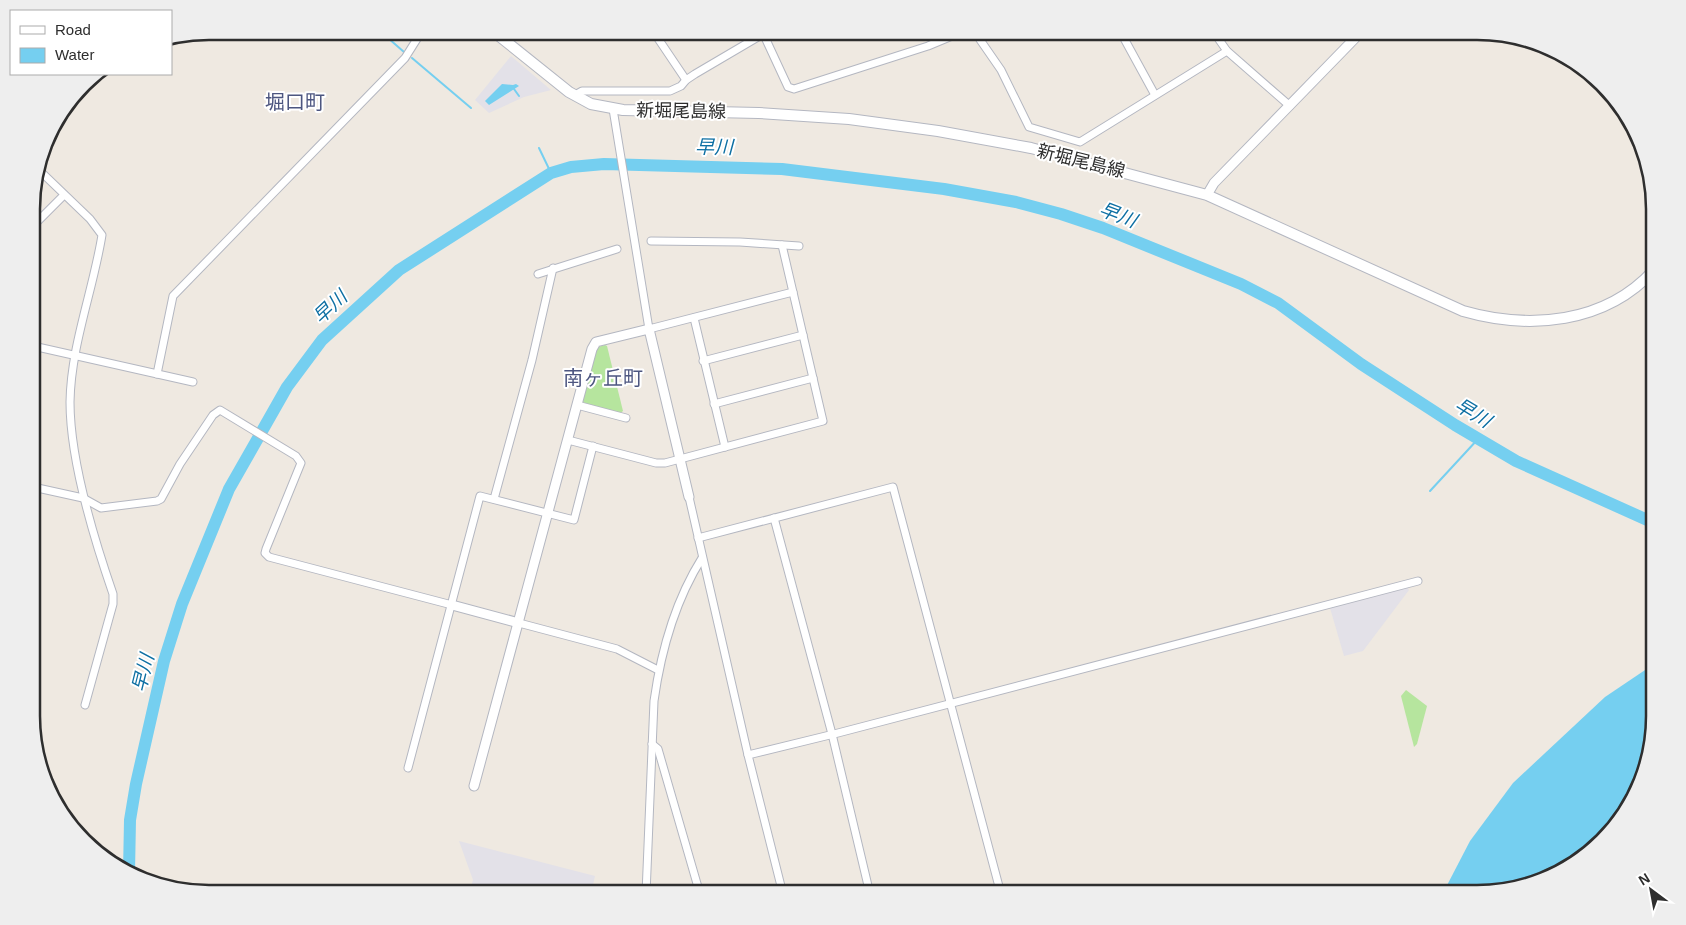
<svg xmlns="http://www.w3.org/2000/svg" width="1686" height="925" viewBox="0 0 1686 925" font-family="Arial,'Noto Sans JP',sans-serif">
<style>
.industrial{fill:#e3e1e8}
.green{fill:#b6e59e}
.water{fill:#75cff0}
.lines{fill:none;stroke-linecap:round;stroke-linejoin:round}
.stream{stroke:#75cff0;stroke-width:2}
.river{stroke:#75cff0;stroke-width:12}
.minor-casing{stroke:#b4b7c1;stroke-width:9}
.tertiary-casing{stroke:#b4b7c1;stroke-width:11}
.secondary-casing{stroke:#b4b7c1;stroke-width:12}
.minor{stroke:#fff;stroke-width:7}
.tertiary{stroke:#fff;stroke-width:9}
.secondary{stroke:#fff;stroke-width:10}
.labels{text-anchor:middle;dominant-baseline:central;stroke-width:4;stroke-linejoin:round;paint-order:stroke}
.street-label{font-size:18px;fill:#2e2e2e;stroke:#fff}
.water-label{font-size:19px;font-style:italic;fill:#0d6fa3;stroke:#fff}
.quarter-label{font-size:20px;fill:#4d5680;stroke:#fff}
.rim{fill:none;stroke:#2e2e2e;stroke-width:2.5}
</style>
<rect width="100%" height="100%" fill="#efe9e1"/>
<g class="industrial">
<polygon points="511,56 551,90 524,97 489,113 475,100"/>
<polygon points="1407,586 1409,590 1363,651 1344,656 1330,608"/>
<polygon points="459,841 595,876 591,894 469,894 473,880"/>
</g>
<g class="green">
<polygon points="605,345 607,346 623,411 619,414 582,402 596,351 598,347"/>
<polygon points="1406,690 1427,706 1417,744 1414,747 1401,696"/>
</g>
<g class="water">
<polygon points="502,84 513,85 516,84 519,86 489,105 485,101"/>
<polygon points="1654,664 1654,727 1631,805 1576,864 1488,893 1443,893 1470,841 1513,783 1605,697"/>
</g>
<g class="lines">
<g class="stream">
<polyline points="380,31 404,52"/>
<polyline points="412,58 471,108"/>
<polyline points="514,89 519,96"/>
<polyline points="539,148 551,173"/>
<polyline points="1430,491 1478,439"/>
</g>
<polyline class="river" points="129,872 130,820 136,784 164,661 182,604 229,489 287,387 322,340 399,270 551,173 571,167 604,164 782,169 944,189 1016,202 1061,214 1103,228 1241,284 1278,303 1361,364 1455,425 1516,461 1654,523"/>
<defs>
<g id="minor">
<polyline points="653,31 686,80"/>
<polyline points="762,31 788,87 794,89 928,46 964,31"/>
<polyline points="974,31 1001,70 1029,127 1080,142 1227,51"/>
<polyline points="1120,31 1155,95"/>
<polyline points="1213,31 1227,51 1290,106"/>
<polyline points="575,95 582,91 670,91 681,86 686,80 695,74 763,34"/>
<polyline points="613,109 649,329 793,292"/>
<path d="M38,169L90,219L102,235C93,291 71,345 70,402C70,460 94,539 113,594V604L85,705"/>
<polyline points="33,226 64,195"/>
<polyline points="651,241 740,242 799,246"/>
<polyline points="538,274 617,249"/>
<polyline points="694,318 725,447"/>
<polyline points="33,346 193,382"/>
<polyline points="703,361 803,335"/>
<polyline points="157,374 173,296 405,58 422,31"/>
<polyline points="714,404 813,378"/>
<polyline points="577,405 626,418"/>
<polyline points="568,440 656,463 665,463 823,421 782,245"/>
<polyline points="33,487 83,498 101,508 157,501 161,499 180,464 213,415 220,410 296,456 301,463 266,549 265,553 269,557 452,605"/>
<polyline points="689,497 748,755 783,894"/>
<polyline points="494,499 532,360 553,268"/>
<polyline points="774,518 832,734 870,894"/>
<polyline points="698,538 893,487 1001,894"/>
<polyline points="519,623 617,649 658,670"/>
<polyline points="652,744 658,749 700,894"/>
<polyline points="748,755 838,733 1418,581"/>
<polyline points="408,768 480,496 574,520 593,446"/>
<path d="M646,894L654,701C661,651 675,601 702,558"/>
</g>
<g id="tertiary">
<polyline points="1207,195 1214,183 1362,31"/>
<polyline points="452,605 519,623"/>
<polyline points="474,786 592,349 596,342 649,329 689,497"/>
</g>
<path id="secondary" d="M493,31L569,92L591,104L623,110L759,113L849,119L938,131L1031,148L1207,195L1463,311C1529,330 1605,324 1654,270"/>
</defs>
<use href="#minor" class="minor-casing"/>
<use href="#tertiary" class="tertiary-casing"/>
<use href="#secondary" class="secondary-casing"/>
<use href="#minor" class="minor"/>
<use href="#tertiary" class="tertiary"/>
<use href="#secondary" class="secondary"/>
</g>
<g class="labels">
<g class="street-label">
<text transform="translate(681 111) rotate(1)">新堀尾島線</text>
<text transform="translate(1081 161) rotate(14)">新堀尾島線</text>
</g>
<g class="water-label">
<text transform="translate(714 147) rotate(1)">早川</text>
<text transform="translate(1118 215) rotate(21)">早川</text>
<text transform="translate(330 307) rotate(-43)">早川</text>
<text transform="translate(1473 413) rotate(31)">早川</text>
<text transform="translate(143 673) rotate(-76)">早川</text>
</g>
<g class="quarter-label">
<text x="295" y="102">堀口町</text>
<text x="603" y="378">南ヶ丘町</text>
</g>
</g>
<path d="M0 0H1686V925H0ZM209 40H1477A169 169 0 0 1 1646 209V716A169 169 0 0 1 1477 885H209A169 169 0 0 1 40 716V209A169 169 0 0 1 209 40Z" fill="#eee" fill-rule="evenodd"/>
<path class="rim" d="M209 40H1477A169 169 0 0 1 1646 209V716A169 169 0 0 1 1477 885H209A169 169 0 0 1 40 716V209A169 169 0 0 1 209 40Z"/>
<rect x="10" y="10" width="162" height="65" fill="#ffffff" stroke="#ababab"/>
<rect x="20" y="26" width="25" height="8" fill="#ffffff" stroke="#ababab"/>
<text x="55" y="35" font-size="15" fill="#2e2e2e">Road</text>
<rect x="20" y="48" width="25" height="15" fill="#75cff0" stroke="#ababab"/>
<text x="55" y="60" font-size="15" fill="#2e2e2e">Water</text>
<g transform="translate(1651 890) rotate(328)" stroke="#ffffff" stroke-width="4" paint-order="stroke">
<path d="M0-4L9 19L0 12L-9 19Z" fill="#2e2e2e"/>
<text y="-8" font-size="14" font-weight="bold" text-anchor="middle" fill="#2e2e2e">N</text>
</g>
</svg>
